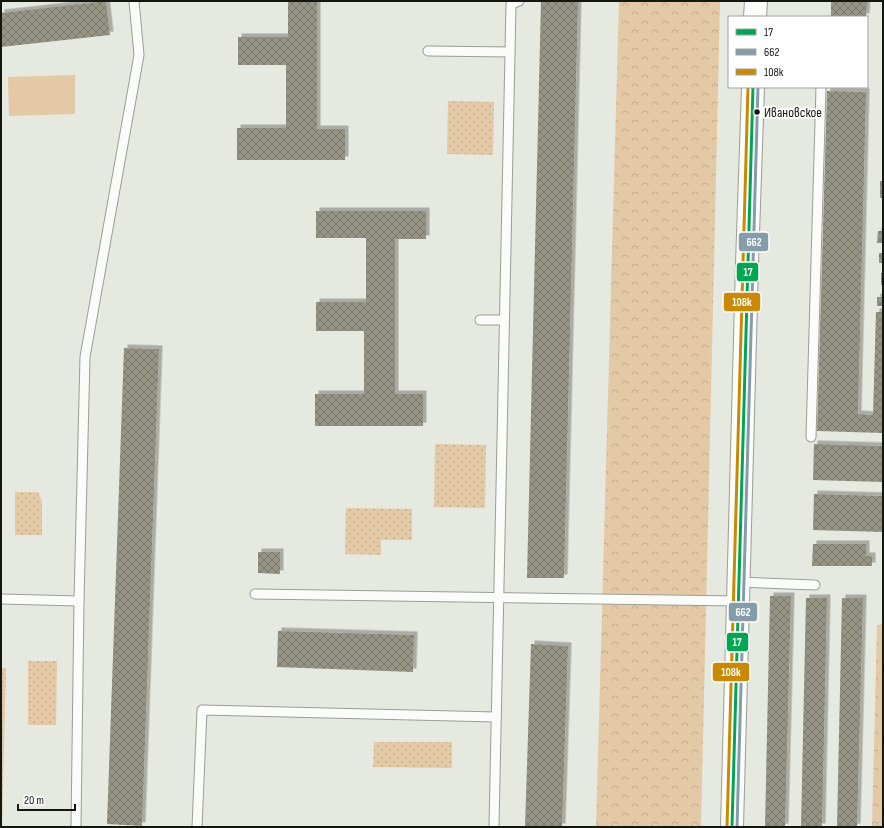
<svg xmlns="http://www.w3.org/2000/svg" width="884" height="828" viewBox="0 0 884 828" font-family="'Sofia Sans Condensed',sans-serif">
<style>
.green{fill:url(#green-dots)}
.forest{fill:url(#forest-crowns)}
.pitch{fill:#e3c9a5}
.building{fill:url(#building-cross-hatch);filter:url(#shadow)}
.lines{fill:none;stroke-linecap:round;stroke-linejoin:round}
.service-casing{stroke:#9b9d96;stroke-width:11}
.secondary-casing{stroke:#9b9d96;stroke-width:24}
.service{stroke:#fbfcfa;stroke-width:9}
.secondary{stroke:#fbfcfa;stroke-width:22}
.bus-1-casing{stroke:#fff;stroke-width:6}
.bus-2-casing{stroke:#fff;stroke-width:6}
.bus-3-casing{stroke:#fff;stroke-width:6}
.bus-1{stroke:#00a651;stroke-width:3}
.bus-2{stroke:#859dab;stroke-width:3}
.bus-3{stroke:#ca8903;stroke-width:3}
.bus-dot{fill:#141610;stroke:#fff;stroke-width:1.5}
.labels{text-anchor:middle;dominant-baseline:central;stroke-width:4;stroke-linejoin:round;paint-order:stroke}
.bus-label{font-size:14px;fill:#141610;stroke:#fff;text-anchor:start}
.line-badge{stroke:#fff;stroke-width:1.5}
.badge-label{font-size:11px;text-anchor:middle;font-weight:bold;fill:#fff}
</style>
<defs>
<pattern id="green-dots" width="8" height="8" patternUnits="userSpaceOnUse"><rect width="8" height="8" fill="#e3c9a5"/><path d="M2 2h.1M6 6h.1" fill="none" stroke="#c2ac8d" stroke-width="1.8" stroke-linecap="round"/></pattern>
<pattern id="forest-crowns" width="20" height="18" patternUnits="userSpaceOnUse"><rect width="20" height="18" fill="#e3c9a5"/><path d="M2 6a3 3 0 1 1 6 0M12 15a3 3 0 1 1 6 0" fill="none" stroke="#c2ac8d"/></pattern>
<pattern id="building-cross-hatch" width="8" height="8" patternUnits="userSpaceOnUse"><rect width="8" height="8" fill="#969484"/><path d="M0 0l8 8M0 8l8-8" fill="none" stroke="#79786b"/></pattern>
<filter id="shadow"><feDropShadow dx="3.5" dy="-3.5" stdDeviation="0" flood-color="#0004"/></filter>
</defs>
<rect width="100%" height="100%" fill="#e6e9df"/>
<g class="green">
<polygon points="448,101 494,102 493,155 447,154"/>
<polygon points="435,444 486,445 485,508 434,507"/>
<polygon points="15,492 38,492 42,501 42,535 15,535"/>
<polygon points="346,508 412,509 412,540 381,540 381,555 345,554"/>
<polygon points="28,661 57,661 56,725 28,725"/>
<polygon points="1,668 6,668 2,827 1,827"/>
<polygon points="374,742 452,742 452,768 373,767"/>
</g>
<g class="forest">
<polygon points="619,1 720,1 701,827 596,827"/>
<polygon points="883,623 883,827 872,827 877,626"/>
</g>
<polygon class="pitch" points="75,75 75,114 9,116 8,77"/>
<g class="building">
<polygon points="106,1 110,35 1,47 1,13"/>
<polygon points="288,1 317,1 317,129 345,129 345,160 237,160 237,128 286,128 286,65 238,65 238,37 288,37"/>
<polygon points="541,1 578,1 564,578 527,578"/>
<polygon points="831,1 867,1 866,17 831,17"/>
<polygon points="827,91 866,92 858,414 873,415 876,312 883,312 883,433 817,431"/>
<rect x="880" y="181" width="3" height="17"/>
<polygon points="316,211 426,211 426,239 395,239 395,394 423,394 423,426 315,426 315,394 364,394 364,331 316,331 316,302 366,302 366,238 316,238"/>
<polygon points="878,231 883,231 883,243 877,243"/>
<rect x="879" y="253" width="4" height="10"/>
<rect x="881" y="273" width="2" height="12"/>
<rect x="877" y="297" width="6" height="9"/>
<polygon points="124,348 159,349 142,826 107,824"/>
<polygon points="814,444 883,446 883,482 813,480"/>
<polygon points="814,494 883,496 883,532 813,530"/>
<polygon points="813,544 866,544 866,556 872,556 872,566 812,566"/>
<polygon points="258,552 280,552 280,574 258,573"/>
<polygon points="770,596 791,596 785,827 765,827"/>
<polygon points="806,598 827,598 822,827 801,827"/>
<polygon points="842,598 863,598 857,827 837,827"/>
<polygon points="278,631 414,635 413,672 277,667"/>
<polygon points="531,644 568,646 562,827 525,827"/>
</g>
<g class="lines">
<defs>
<g id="service">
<polyline points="428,51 510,52"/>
<polyline points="480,320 504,320"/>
<polyline points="811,437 821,87"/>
<polyline points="739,582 815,585"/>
<polyline points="255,594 738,601"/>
<polyline points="1,599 79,601"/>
<polyline points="76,827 79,601 85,357 139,55 134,1"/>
<polyline points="197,827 202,710 496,717"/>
<polyline points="494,827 511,4 519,1"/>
</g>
<g id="secondary">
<polyline points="755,17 756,1"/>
<polyline points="732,827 747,264 753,87"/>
</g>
</defs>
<use href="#service" class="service-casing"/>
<use href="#secondary" class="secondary-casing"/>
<use href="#service" class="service"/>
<use href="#secondary" class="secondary"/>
<defs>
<polyline id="bus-1" points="732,827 753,87"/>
<polyline id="bus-2" points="737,827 758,87"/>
<polyline id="bus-3" points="727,827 748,87"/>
</defs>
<use href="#bus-1" class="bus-1-casing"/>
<use href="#bus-2" class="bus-2-casing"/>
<use href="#bus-3" class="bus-3-casing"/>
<use href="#bus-1" class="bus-1"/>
<use href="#bus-2" class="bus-2"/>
<use href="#bus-3" class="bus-3"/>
</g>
<circle class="bus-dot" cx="757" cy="112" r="3.5"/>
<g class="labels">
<g class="bus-label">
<text x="764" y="112">Ивановское</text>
</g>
</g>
<g class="line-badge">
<rect x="738" y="232" width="31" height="20" rx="4" fill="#859dab"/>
<rect x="736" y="262" width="23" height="20" rx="4" fill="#00a651"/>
<rect x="723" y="292" width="38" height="20" rx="4" fill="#ca8903"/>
<rect x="728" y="602" width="30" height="20" rx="4" fill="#859dab"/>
<rect x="726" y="632" width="23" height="20" rx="4" fill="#00a651"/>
<rect x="712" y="662" width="38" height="20" rx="4" fill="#ca8903"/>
</g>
<g class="badge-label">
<text x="754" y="246">662</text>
<text x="748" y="276">17</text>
<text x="742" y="306">108к</text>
<text x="743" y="616">662</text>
<text x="737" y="646">17</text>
<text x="731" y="676">108к</text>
</g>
<rect width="884" height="828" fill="none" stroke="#141610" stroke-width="4"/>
<rect x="728" y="16" width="140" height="72" fill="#ffffff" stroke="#a1a29f"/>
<rect x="736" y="29" width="20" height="6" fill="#00a651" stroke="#a1a29f"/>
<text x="764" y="36" font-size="12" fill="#141610">17</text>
<rect x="736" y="49" width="20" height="6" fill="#859dab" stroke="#a1a29f"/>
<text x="764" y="56" font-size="12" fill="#141610">662</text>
<rect x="736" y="69" width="20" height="6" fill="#ca8903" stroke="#a1a29f"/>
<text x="764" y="76" font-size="12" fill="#141610">108к</text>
<path d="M18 804v6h57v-6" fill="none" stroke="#141610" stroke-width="2"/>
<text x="24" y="804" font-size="12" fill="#141610" stroke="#ffffff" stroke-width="3" paint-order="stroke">20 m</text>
</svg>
